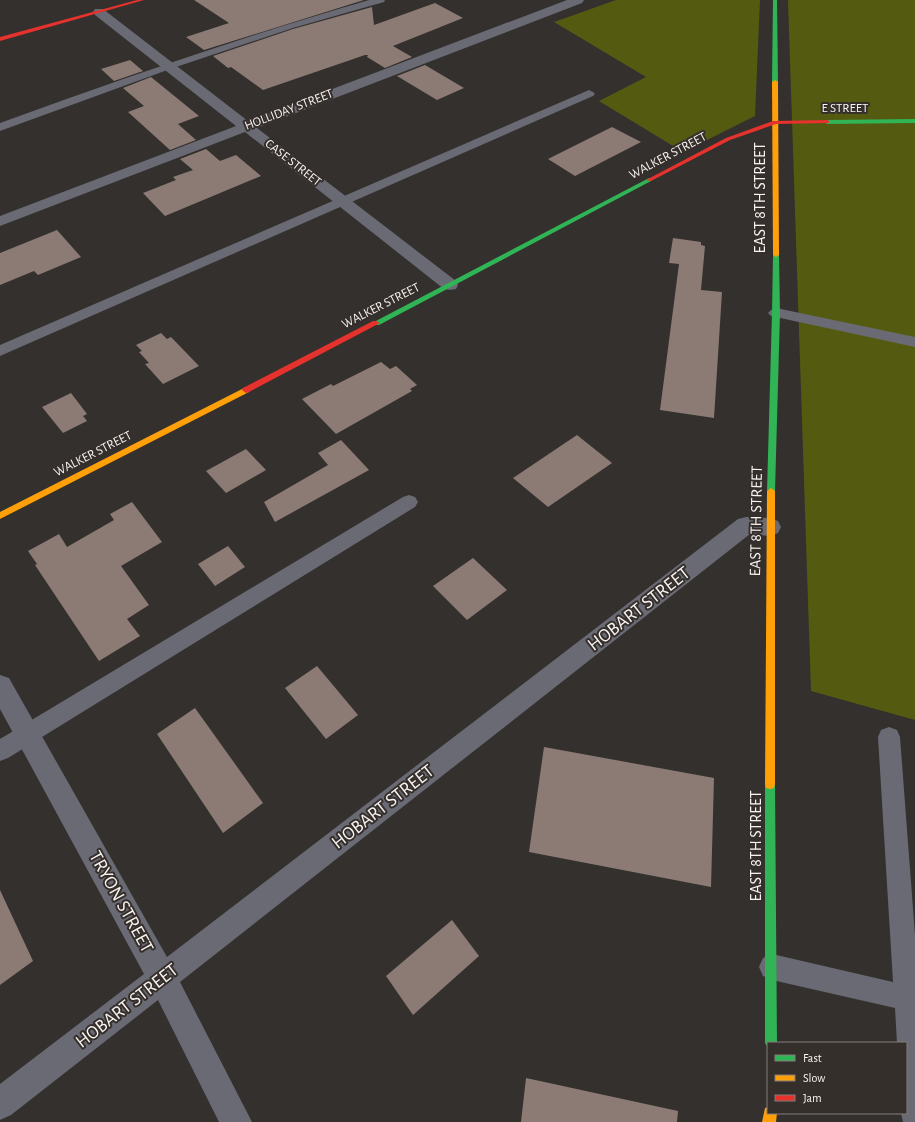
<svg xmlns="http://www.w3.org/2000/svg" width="915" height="1122" viewBox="0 0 915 1122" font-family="'Alegreya Sans',sans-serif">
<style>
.green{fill:#555a11}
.building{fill:#8c7b74}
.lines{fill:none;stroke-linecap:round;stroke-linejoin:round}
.lane{fill:#696a73;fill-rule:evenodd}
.street{fill:#696a73;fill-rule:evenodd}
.fast{fill:#30b455;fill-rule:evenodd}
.slow{fill:#ff9f0a;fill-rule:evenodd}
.jam{fill:#e5322d;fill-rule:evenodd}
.labels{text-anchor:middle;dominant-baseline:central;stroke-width:4;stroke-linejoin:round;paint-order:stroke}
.far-street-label{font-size:13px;fill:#f8f3f1;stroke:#352f2c}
.street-label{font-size:16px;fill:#f8f3f1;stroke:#352f2c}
.near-street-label{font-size:19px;fill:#f8f3f1;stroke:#352f2c}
</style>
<rect width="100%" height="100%" fill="#33302e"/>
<g class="green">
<polygon points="616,0 760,0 755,116 683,152 599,101 646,77 554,22"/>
<polygon points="788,0 915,0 915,720 811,691"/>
</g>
<g class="building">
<polygon points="194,0 364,0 204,50 186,37 229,23"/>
<polygon points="435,3 463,18 393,46 412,57 385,68 367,57 368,55 365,55 263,90 231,67 228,68 213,56 293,29 372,7 374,25"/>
<polygon points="130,60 143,71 114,81 101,69"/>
<polygon points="425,65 464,88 437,100 397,76"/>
<polygon points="151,77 199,116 178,124 196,140 170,150 128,112 144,106 123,88"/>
<polygon points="612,127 641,142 575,176 548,159"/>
<polygon points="206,149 220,161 236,155 261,176 165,216 143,193 176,180 173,177 193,170 180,159"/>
<polygon points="57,230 81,257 38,275 34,271 0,285 0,253"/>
<polygon points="673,238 701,242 701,245 705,246 701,290 722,292 714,418 660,410 679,264 669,263"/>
<polygon points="161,333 167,339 171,337 199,366 163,384 145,364 149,363 139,352 142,351 136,345"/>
<polygon points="381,362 390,369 396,366 417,385 410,389 412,391 336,434 302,399 331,384 333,386"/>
<polygon points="71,393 87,414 83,416 87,421 63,433 42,407"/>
<polygon points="577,435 612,463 548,507 513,478"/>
<polygon points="341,440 369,470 275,522 264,502 328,465 318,453"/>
<polygon points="246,449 266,470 226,493 206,471"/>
<polygon points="132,502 162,542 121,566 149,605 127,619 140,636 99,661 35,565 37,564 28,551 59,534 67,547 114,520 110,514"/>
<polygon points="228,546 245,567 215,586 198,564"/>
<polygon points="473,558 507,590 467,620 433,586"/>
<polygon points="317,666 358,715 326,739 285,688"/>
<polygon points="195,708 263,803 223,833 157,734"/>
<polygon points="544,747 714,778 711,887 529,852"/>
<polygon points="0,890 33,961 0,985"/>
<polygon points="452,920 479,956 413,1015 386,976"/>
<polygon points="526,1078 678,1111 677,1122 521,1122"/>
</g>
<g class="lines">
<g class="lane">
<path d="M369,0H385L384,2L293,28L173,68L0,131V123C122,79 244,36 369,0Z"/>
<polygon points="589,90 593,92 595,94 593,96 0,356 0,345"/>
<polygon points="776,308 915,337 915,347 771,316 768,313 771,310"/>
<polygon points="409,495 415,497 418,502 415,507 8,758 0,761 0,739 403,497"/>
<polygon points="889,727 897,730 900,737 915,935 915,1122 903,1122 901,1113 906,1113 906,1043 897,1043 895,1008 772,980 763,976 759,967 763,958 772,954 893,982 878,737 881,730"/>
</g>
<g class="street">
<polygon points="567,0 584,0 582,3 257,128 456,281 458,285 456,289 450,290 444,289 245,132 0,226 0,216 236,126 95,15 93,12 95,9 103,9 248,121"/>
<polygon points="746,517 770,518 778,521 781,527 778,533 770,536 750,534 180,982 252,1122 219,1122 158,1000 11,1115 0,1120 0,1084 144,974 0,709 0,675 9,678 167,957 738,519"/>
</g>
<g class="fast">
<polygon points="773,0 777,0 778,82 775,84 772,82"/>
<polygon points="915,119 915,123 827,124 824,122 827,120"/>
<polygon points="649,178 652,180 651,181 379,325 376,325 372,323"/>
<polygon points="776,253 779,255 780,313 775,491 771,494 767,491 772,313 773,255"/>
<polygon points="770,779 774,780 775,784 777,1043 768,1043 768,1048 765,1043 765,784 766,780"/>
</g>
<g class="slow">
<polygon points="775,80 778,82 779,255 776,257 773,255 772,82"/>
<polygon points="246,387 249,388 250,390 249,392 0,519 0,512"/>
<polygon points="771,488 775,491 775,784 774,788 770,789 766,788 765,784 767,491"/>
<polygon points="768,1107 768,1113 777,1113 776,1122 762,1122 765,1108"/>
</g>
<g class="jam">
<polygon points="137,0 144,0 0,41 0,37"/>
<polygon points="827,120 829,121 829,123 776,124 730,140 651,181 646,180 726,138 773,121"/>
<polygon points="373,321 376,321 380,323 249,392 246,393 242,390 243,388"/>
</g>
</g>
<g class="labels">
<g class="far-street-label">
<text x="845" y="108">E STREET</text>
<text transform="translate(289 110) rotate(-21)">HOLLIDAY STREET</text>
<text transform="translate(668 156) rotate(-28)">WALKER STREET</text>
<text transform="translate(293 163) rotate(38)">CASE STREET</text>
<text transform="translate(381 306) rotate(-27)">WALKER STREET</text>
<text transform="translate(93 454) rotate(-27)">WALKER STREET</text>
</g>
<g class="street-label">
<text transform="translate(760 198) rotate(-90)">EAST 8TH STREET</text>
<text transform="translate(756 521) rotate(-89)">EAST 8TH STREET</text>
<text transform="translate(756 846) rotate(-90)">EAST 8TH STREET</text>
</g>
<g class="near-street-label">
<text transform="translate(639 609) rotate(-38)">HOBART STREET</text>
<text transform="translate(383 807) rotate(-38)">HOBART STREET</text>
<text transform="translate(121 902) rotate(61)">TRYON STREET</text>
<text transform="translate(127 1006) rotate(-38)">HOBART STREET</text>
</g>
</g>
<rect x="767" y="1042" width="140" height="72" fill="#352f2c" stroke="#837d7b"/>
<rect x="775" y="1055" width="20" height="6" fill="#30b455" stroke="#837d7b"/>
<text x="803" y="1062" font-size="12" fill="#f8f3f1">Fast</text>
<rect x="775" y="1075" width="20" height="6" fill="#ff9f0a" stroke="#837d7b"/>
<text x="803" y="1082" font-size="12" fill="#f8f3f1">Slow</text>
<rect x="775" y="1095" width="20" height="6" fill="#e5322d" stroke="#837d7b"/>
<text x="803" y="1102" font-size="12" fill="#f8f3f1">Jam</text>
</svg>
